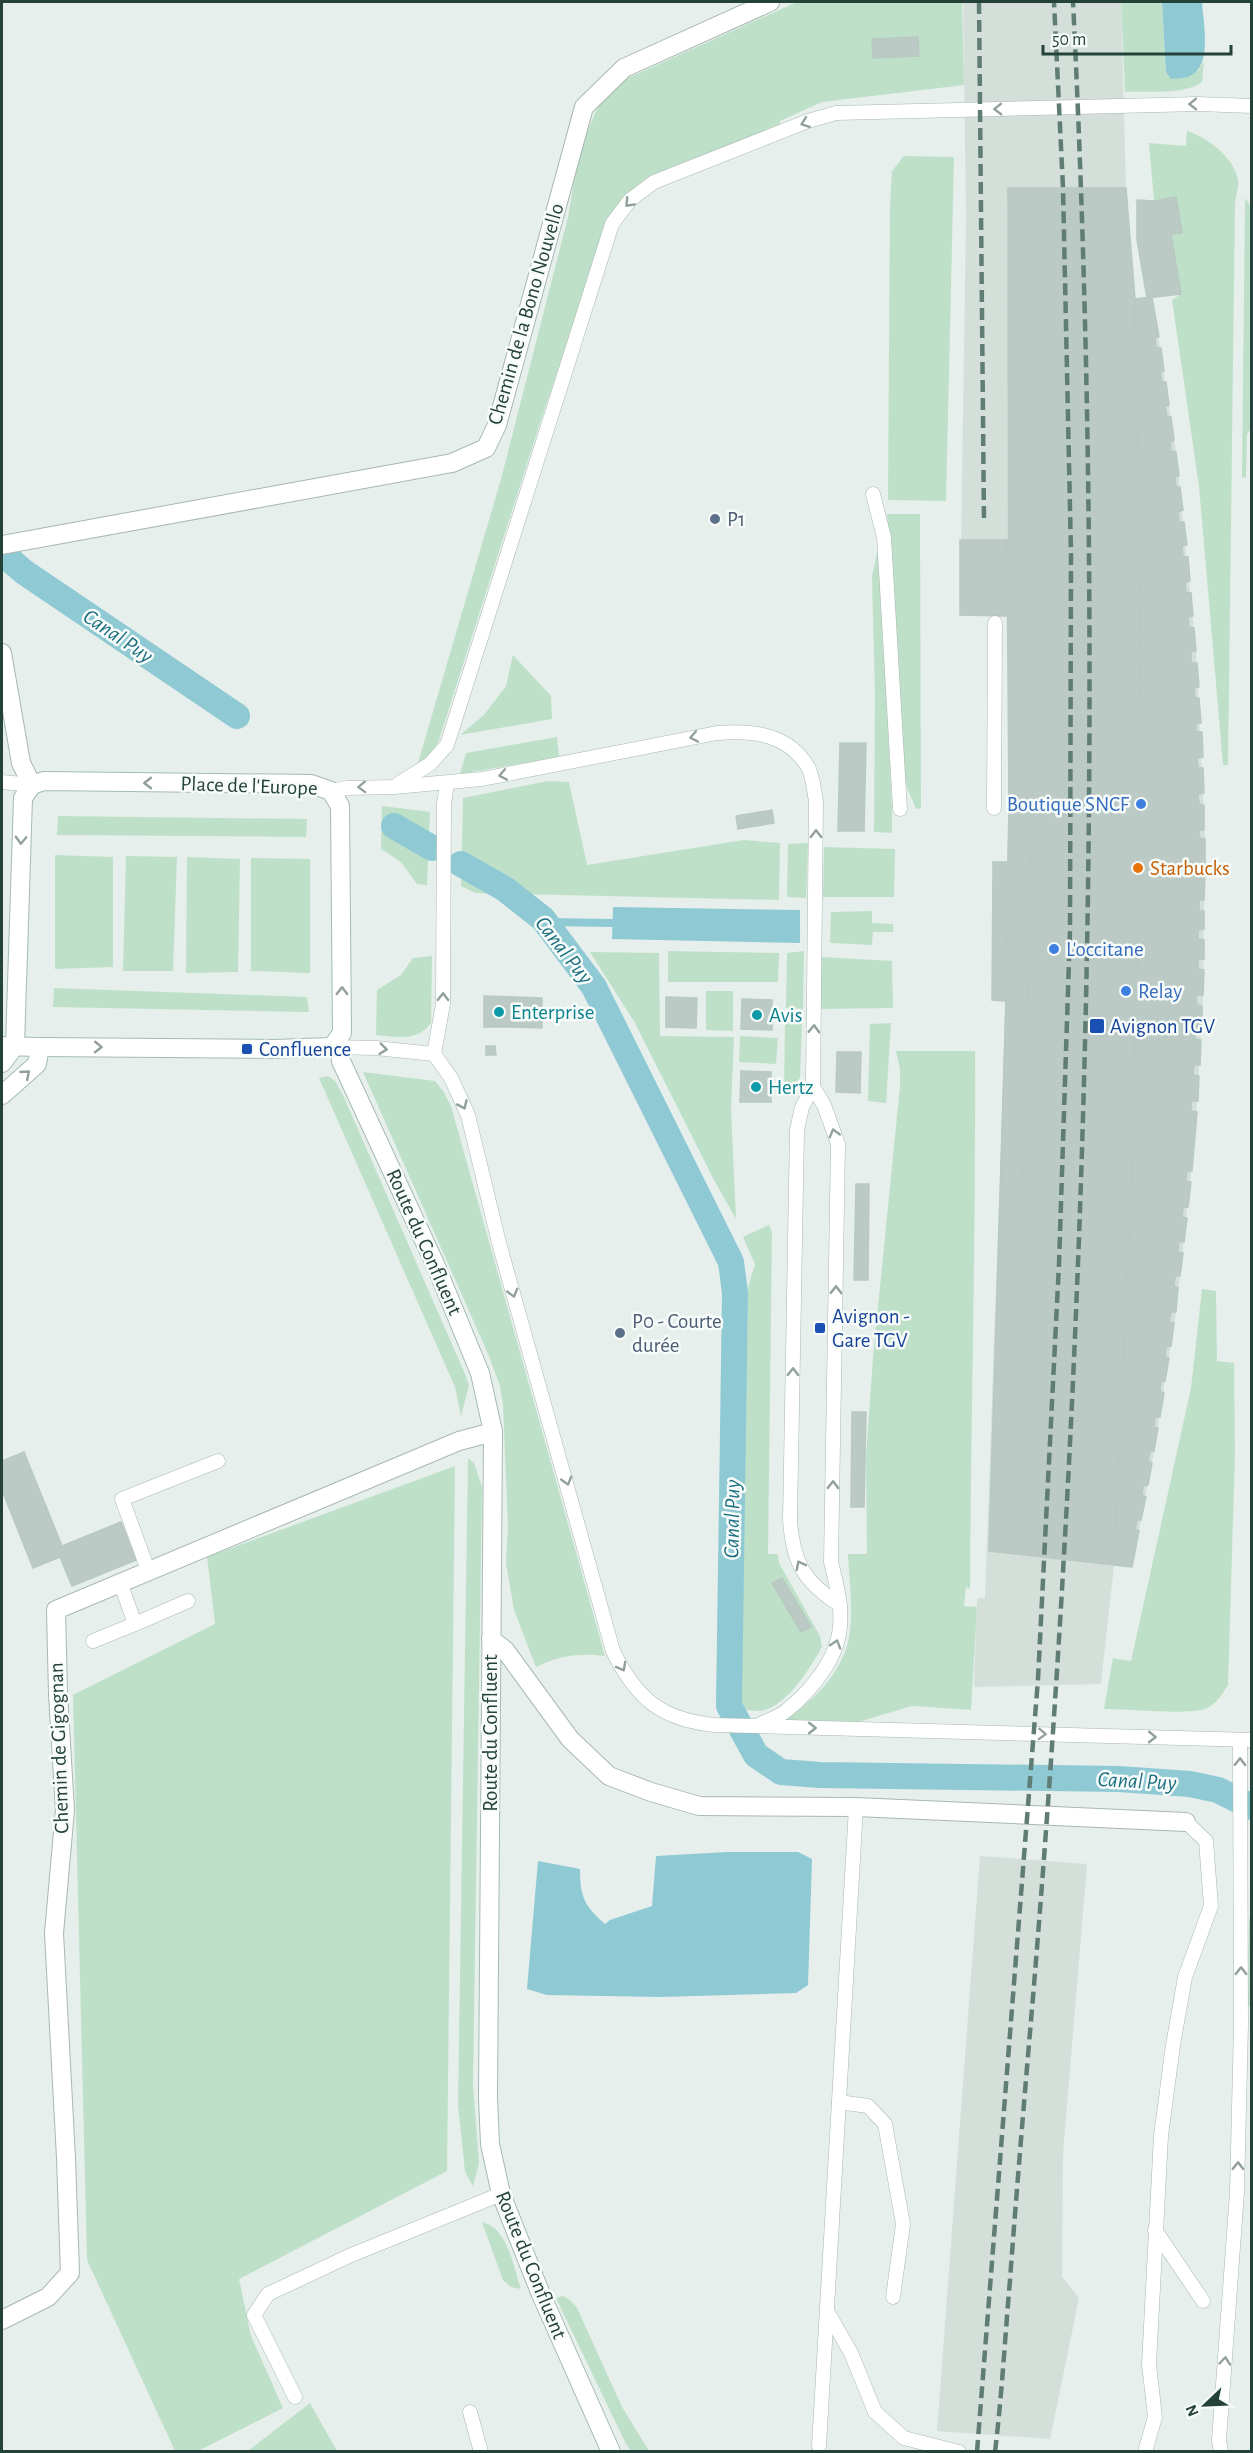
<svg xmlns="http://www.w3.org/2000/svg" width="1253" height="2453" viewBox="0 0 1253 2453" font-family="'Alegreya Sans',sans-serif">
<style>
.built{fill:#d4dfda}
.green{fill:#bfe0c8}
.water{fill:#8ec9d4}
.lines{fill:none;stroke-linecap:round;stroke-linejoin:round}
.stream{stroke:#8ec9d4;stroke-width:8}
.canal{stroke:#8ec9d4;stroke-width:26}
.building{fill:#bbcac4;stroke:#b8c9c2;stroke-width:1.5}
.lane-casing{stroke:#a8b8b2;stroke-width:15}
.street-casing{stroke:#a8b8b2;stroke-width:20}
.secondary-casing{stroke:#a4bbb3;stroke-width:20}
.lane{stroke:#fff;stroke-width:14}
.street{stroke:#fff;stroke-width:18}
.secondary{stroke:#fff;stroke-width:18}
.rail{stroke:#5f7d75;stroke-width:4.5;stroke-dasharray:12 6;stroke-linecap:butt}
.oneway{stroke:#92a09c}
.service-dot{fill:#5c6f8a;stroke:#f7fbf9;stroke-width:2}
.shop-dot{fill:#3f7fe0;stroke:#f7fbf9;stroke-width:2}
.food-dot{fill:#e8710a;stroke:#f7fbf9;stroke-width:2}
.culture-dot{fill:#0f9aa8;stroke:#f7fbf9;stroke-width:2}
.transit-dot{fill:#1a4fb4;stroke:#f7fbf9;stroke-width:2}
.labels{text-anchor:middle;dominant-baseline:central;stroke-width:5;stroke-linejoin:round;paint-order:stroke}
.street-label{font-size:21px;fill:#24423a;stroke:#f7fbf9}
.service-label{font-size:21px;fill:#4e5e75;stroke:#f7fbf9;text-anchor:start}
.shop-label{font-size:21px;fill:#366cbe;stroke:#f7fbf9;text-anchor:start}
.food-label{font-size:21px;fill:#c56008;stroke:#f7fbf9;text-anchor:start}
.culture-label{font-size:21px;fill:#0d838f;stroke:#f7fbf9;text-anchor:start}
.transit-label{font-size:21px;fill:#164399;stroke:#f7fbf9;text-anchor:start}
.water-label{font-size:22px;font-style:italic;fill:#1c6f80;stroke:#f7fbf9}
</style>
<rect width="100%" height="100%" fill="#e6efeb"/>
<g class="built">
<polygon points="963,2 1121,2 1126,188 1135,299 1152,297 1176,452 1196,651 1205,839 1203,995 1195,1137 1176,1312 1154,1451 1132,1567 1114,1565 1101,1684 974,1687 977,1598 985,1598 1006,1001 992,1000 993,870 1008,862 1009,808 1008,616 960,615 966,216"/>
<polygon points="980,1856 1087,1864 1063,2154 1062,2277 1079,2298 1050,2439 937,2431"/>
</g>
<g class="green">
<polygon points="797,2 962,2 964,85 822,102 780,121 780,124 645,179 616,206 604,232 540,423 438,743 427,759 418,763 501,479 568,217 579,151 599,104 628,78"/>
<path d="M1121,2H1162L1166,72L1198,71L1204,61L1202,82C1185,95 1148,91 1125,92Z"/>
<path d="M1187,131C1207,137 1233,157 1238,179C1239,186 1236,196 1235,203L1228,765H1223L1199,486L1172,300L1181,294L1171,234L1181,233L1176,197L1154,201L1149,143L1186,146Z"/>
<polygon points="904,156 954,157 946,501 888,500 890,204 892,171"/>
<polygon points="1245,198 1252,208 1252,427 1247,434 1246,477 1242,478"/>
<polygon points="887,514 920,514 921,808 916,809 903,778"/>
<polygon points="879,545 892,808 892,833 874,832 875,695 872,576"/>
<polygon points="513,655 551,696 552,719 460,735 484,715 506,686"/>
<polygon points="557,737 559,757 460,774 466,753"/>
<polygon points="548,781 569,782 587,865 744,840 780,843 779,900 476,893 461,886 463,798"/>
<polygon points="382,806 430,812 427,885 417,884 401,862 381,849"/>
<polygon points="58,816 307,819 306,837 57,835"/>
<polygon points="808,843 806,898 787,897 788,844"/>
<polygon points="824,847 895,849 894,897 823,897"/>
<polygon points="55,855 113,857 113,967 55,969"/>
<polygon points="126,856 177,857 173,971 123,971"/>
<polygon points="187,857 240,859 238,972 186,973"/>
<polygon points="251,858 310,859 310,973 251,971"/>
<polygon points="872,911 872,923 893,924 893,932 873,932 872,945 830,943 831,912"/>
<polygon points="668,951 779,953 778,982 668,982"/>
<polygon points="804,951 803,1009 786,1008 787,953"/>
<polygon points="590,952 659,953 660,1036 734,1037 731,1109 736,1219 714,1180 635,1023"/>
<path d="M432,956L431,1023C417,1042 397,1037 376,1035L377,990L401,975L413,958Z"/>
<polygon points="821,957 892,961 893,1008 821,1009"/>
<polygon points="54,988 307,997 309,1012 53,1007"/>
<polygon points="706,991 733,991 733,1031 706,1030"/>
<polygon points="785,1022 802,1022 800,1078 784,1096"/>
<polygon points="891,1023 886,1103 868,1101 870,1024"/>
<polygon points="740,1036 778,1038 776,1064 739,1062"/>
<path d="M896,1051H975C976,1230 971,1410 970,1589L966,1587L964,1606L977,1607L971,1710L912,1706L858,1722H777C809,1708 843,1673 849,1637C854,1610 849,1581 848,1554H867L866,1457L873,1357L900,1086V1070Z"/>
<path d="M363,1072L435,1081L443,1091L451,1106L605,1656C578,1653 561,1655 536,1667L514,1610L506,1563L508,1527L503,1405L500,1386L489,1356Z"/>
<polygon points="328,1076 335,1081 343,1095 465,1374 469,1385 461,1416 455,1387 319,1078"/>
<path d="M769,1225L772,1233L768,1554H778L779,1563L820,1636L822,1647C810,1668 786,1708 760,1711C754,1711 747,1710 741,1710L748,1287L755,1264L743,1237Z"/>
<path d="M1202,1289L1216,1291L1217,1361L1234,1363L1235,1454L1228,1685C1222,1694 1216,1705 1205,1709C1188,1715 1126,1709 1104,1709L1113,1658L1131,1661L1191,1388Z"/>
<polygon points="468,1458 474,1463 482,1487 473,2085 479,2163 473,2186 465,2172 458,2105"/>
<polygon points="455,1466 447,2171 239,2279 251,2336 283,2408 198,2451 175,2451 87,2260 73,1695 215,1624 207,1557"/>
<polygon points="1251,1916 1251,2008 1248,2005 1249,1918"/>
<path d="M482,2222C508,2228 513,2266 521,2289L511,2287L503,2280Z"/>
<polygon points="563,2296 570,2300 577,2308 622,2407 649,2451 631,2451 626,2444 556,2298"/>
<polygon points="310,2403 337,2451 248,2451"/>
</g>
<g class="water">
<path d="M1162,2H1202C1203,22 1213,66 1190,76C1184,79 1177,78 1171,79L1166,72Z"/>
<polygon points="613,907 800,910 800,943 612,939"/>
<path d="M727,1852H798L812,1859L808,1985L796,1993L660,1997L547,1995L527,1989L538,1861L580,1869C580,1896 584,1906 605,1924L610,1920L652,1906L656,1856Z"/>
</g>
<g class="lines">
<polyline class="stream" points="546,922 612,923"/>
<g class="canal">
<polyline points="2,553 24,572 237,716"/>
<polyline points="394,826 432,848"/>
<polyline points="461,864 505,889 543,919 594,987 731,1262 735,1293 729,1706 756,1755 781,1772 820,1775 1119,1779 1190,1784 1218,1790 1252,1807"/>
</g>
</g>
<g class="building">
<polygon points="918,37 919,56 873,58 872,39"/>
<polygon points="1008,188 1126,188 1135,299 1140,614 1138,917 1133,1152 1114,1565 989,1551 1006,1001 992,1000 993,870 993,862 1008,862 1009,808"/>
<polygon points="1176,197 1182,233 1171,234 1181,294 1147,298 1137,240 1137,200 1154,201"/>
<polygon points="1152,297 1159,337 1155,338 1156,348 1161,348 1164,371 1160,372 1162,382 1166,382 1169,405 1165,407 1167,417 1171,417 1174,440 1170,442 1171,451 1176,452 1179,476 1175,477 1176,487 1180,487 1183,510 1178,512 1179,522 1184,522 1187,545 1182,546 1183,557 1188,557 1190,581 1185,582 1186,592 1191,593 1193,616 1188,617 1189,627 1194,628 1196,651 1191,652 1191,663 1197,663 1199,687 1194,688 1195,698 1199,698 1201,723 1196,724 1196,732 1202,732 1203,757 1197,758 1198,768 1203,768 1204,793 1198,794 1199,804 1204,805 1204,830 1199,830 1199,838 1205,839 1205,864 1199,864 1199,874 1205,875 1204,900 1199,900 1199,910 1204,911 1204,929 1198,930 1198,939 1204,940 1204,959 1198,959 1198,969 1204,970 1203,995 1197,995 1196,1000 1197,1005 1202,1006 1202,1031 1195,1031 1195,1039 1201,1040 1200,1065 1194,1065 1193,1075 1199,1076 1198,1101 1191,1101 1191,1111 1197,1112 1192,1171 1187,1171 1186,1181 1191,1182 1188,1207 1183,1207 1182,1217 1187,1218 1184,1242 1179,1241 1178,1252 1183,1253 1180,1276 1175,1276 1174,1286 1178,1288 1176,1312 1171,1312 1169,1322 1174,1323 1171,1346 1166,1347 1165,1357 1169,1358 1165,1381 1161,1381 1160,1391 1164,1393 1160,1417 1155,1417 1154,1427 1158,1428 1154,1451 1150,1451 1148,1461 1152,1463 1148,1485 1143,1486 1142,1495 1146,1497 1141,1520 1137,1520 1136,1525 1135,1529 1139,1531 1132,1567 1114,1565 1133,1152 1138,917 1140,614 1135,302 1135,299"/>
<polygon points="1031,539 1033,741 1030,918 1020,1285 998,1284 1006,1001 1009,808 1007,540"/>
<polygon points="960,540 1007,540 1008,616 960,615"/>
<polygon points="840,743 866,743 864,831 838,831"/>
<polygon points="772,810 774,823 738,829 736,816"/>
<polygon points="484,996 514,997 513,1027 484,1027"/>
<polygon points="514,997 542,998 542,1028 513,1027"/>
<polygon points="666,997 697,998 696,1028 666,1027"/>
<polygon points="742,999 772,1000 772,1030 741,1029"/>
<polygon points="486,1046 495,1046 496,1055 486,1055"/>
<polygon points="837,1052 861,1052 860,1093 836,1092"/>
<polygon points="741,1071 771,1072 771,1102 740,1102"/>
<polygon points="856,1184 869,1184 868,1280 854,1280"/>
<polygon points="852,1412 866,1412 864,1507 851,1507"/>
<polygon points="24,1452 62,1546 121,1522 136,1560 72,1586 60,1557 33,1568 2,1490 2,1461"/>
<polygon points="782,1578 811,1627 801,1632 772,1583"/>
</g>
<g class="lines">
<defs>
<g id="lane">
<polyline points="873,494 884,537 900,809"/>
<polyline points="2,782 32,785"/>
<polyline points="398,784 430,764 447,745 612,224 630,200 654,182 808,121 836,113 1198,104 1252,106"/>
<path d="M331,791L347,788L394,787L482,779L717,733C753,730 790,734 809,769C813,778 814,791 816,801L813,1087L802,1107L797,1130L790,1520C793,1563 804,1582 840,1605"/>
<polyline points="994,808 995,623"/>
<path d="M332,1047L376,1048L434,1054L451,1078L468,1115L499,1243L613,1651C636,1698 661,1720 715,1725L1252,1740"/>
<polyline points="434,1054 443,1004 444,804 447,783"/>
<polyline points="148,1570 122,1499 218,1461"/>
<polyline points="120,1582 135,1624 188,1601"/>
<polyline points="93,1641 135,1624"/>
<path d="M756,1726C766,1721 777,1718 786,1711C810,1692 838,1659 840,1626C842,1604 836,1583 831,1562L838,1144L824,1105L813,1087"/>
<polyline points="839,2102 868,2106 885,2124 903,2224 893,2297"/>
<polyline points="1155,2230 1203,2301"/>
<polyline points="827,2311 851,2353 875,2412 904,2438 959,2452"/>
<polyline points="295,2397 254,2315 268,2294 349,2256 501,2194"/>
<polyline points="470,2412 481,2452"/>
<polyline points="819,2446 856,1807"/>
<polyline points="1145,2452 1155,2417 1149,2364 1161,2136 1173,2045 1185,1977 1211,1906 1206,1841 1186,1822"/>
<polyline points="1221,2452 1219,2440 1237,2192 1241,2025 1240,1740"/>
</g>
<g id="street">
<polyline points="2,545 452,463 486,448 497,425 584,107 624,68 770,2"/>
<polyline points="2,653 21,763 32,785"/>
<polyline points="491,1639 505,1650 570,1739 609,1776 651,1792 699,1806 856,1807 1186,1822"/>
<polyline points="2,2320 48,2297 70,2273 66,2158 54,1933 65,1810 58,1694 56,1610 459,1441 493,1432"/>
</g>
<g id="secondary">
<polyline points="2,1046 40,1047 274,1049 332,1047 342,1033 340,806 331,791 311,784 44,781 32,785 23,798 15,1046"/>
<polyline points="341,1061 435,1264 480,1373 493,1432 488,2097 490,2144 501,2194 540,2292 611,2452"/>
<polyline points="2,1063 15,1046"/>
<polyline points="2,1095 37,1064 40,1047"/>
</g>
</defs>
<use href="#lane" class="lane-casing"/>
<use href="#street" class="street-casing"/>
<use href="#secondary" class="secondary-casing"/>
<use href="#lane" class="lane"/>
<use href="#street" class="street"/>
<use href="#secondary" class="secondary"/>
<g class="rail">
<polyline points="979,2 984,522"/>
<polyline points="977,2452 1038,1679 1059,1264 1070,930 1071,554 1063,188 1054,2"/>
<path d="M995,2452C1002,2394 1005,2337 1010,2280C1017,2185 1025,2091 1033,1997C1088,1334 1106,666 1073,2"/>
</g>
</g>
<defs><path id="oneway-chevron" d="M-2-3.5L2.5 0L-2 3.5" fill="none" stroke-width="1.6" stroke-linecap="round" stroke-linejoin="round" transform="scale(1.5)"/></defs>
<g class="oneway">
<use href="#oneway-chevron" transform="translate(1193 104) rotate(179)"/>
<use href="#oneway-chevron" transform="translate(998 109) rotate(179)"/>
<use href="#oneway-chevron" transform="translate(805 123) rotate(160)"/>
<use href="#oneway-chevron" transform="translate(629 203) rotate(133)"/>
<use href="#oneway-chevron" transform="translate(694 737) rotate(169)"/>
<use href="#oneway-chevron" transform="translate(503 775) rotate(169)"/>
<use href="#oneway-chevron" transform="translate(148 783) rotate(-180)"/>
<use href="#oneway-chevron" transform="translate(362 787) rotate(178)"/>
<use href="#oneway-chevron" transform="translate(816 834) rotate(-90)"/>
<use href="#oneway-chevron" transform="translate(21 840) rotate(92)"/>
<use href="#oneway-chevron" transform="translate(342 991) rotate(-89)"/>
<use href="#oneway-chevron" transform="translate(443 997) rotate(-89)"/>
<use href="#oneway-chevron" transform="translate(814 1029) rotate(-88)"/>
<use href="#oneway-chevron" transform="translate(98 1047) rotate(1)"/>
<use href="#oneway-chevron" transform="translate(383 1049) rotate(6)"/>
<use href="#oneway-chevron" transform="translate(26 1074) rotate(-41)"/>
<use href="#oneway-chevron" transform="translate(463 1105) rotate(66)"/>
<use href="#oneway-chevron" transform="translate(834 1133) rotate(-106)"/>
<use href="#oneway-chevron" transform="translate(836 1290) rotate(-89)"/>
<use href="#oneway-chevron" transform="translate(513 1293) rotate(74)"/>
<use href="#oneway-chevron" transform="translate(793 1372) rotate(-89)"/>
<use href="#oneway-chevron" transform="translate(567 1481) rotate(74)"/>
<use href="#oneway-chevron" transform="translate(833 1485) rotate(-89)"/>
<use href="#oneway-chevron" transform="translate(800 1565) rotate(-118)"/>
<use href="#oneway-chevron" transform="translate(836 1644) rotate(-73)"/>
<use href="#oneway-chevron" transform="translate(622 1667) rotate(61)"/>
<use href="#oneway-chevron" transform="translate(812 1728)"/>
<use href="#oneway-chevron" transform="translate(1042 1734) rotate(2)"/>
<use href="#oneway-chevron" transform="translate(1152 1737) rotate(1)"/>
<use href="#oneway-chevron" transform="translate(1240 1762) rotate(-89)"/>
<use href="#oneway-chevron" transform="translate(1241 1971) rotate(-90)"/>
<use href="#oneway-chevron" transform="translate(1238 2166) rotate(-89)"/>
<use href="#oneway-chevron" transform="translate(1225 2361) rotate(-85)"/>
</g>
<g class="service-dot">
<circle cx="715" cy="519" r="6"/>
<circle cx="620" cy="1333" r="6"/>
</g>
<g class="shop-dot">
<circle cx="1141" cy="804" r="6"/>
<circle cx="1054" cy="949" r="6"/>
<circle cx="1126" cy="991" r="6"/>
</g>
<circle class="food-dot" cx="1138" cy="868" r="6"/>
<g class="culture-dot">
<circle cx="499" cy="1012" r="6"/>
<circle cx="757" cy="1015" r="6"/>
<circle cx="756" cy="1087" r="6"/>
</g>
<g class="transit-dot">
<rect x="1089" y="1018" width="16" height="16" rx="3"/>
<rect x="241" y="1043" width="12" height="12" rx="3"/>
<rect x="814" y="1322" width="12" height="12" rx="3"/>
</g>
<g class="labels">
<g class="street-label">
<text transform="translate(526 314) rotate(-74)">Chemin de la Bono Nouvello</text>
<text transform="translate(249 786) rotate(2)">Place de l'Europe</text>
<text transform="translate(424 1242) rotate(66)">Route du Confluent</text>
<text transform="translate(490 1733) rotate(-90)">Route du Confluent</text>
<text transform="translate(59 1748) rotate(-92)">Chemin de Gigognan</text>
<text transform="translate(531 2265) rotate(68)">Route du Confluent</text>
</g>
<g class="service-label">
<text x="727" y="519">P1</text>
<text x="632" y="1321">P0 - Courte<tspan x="632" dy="24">durée</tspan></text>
</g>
<g class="shop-label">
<text x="1129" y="804" text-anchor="end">Boutique SNCF</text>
<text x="1066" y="949">L'occitane</text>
<text x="1138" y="991">Relay</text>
</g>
<g class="food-label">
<text x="1150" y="868">Starbucks</text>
</g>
<g class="culture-label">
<text x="511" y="1012">Enterprise</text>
<text x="769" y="1015">Avis</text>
<text x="768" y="1087">Hertz</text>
</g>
<g class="transit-label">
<text x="1110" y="1026">Avignon TGV</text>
<text x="259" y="1049">Confluence</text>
<text x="832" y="1316">Avignon -<tspan x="832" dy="24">Gare TGV</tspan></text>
</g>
<g class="water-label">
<text transform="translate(118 636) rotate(34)">Canal Puy</text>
<text transform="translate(564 950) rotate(52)">Canal Puy</text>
<text transform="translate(732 1519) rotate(-89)">Canal Puy</text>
<text transform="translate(1137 1781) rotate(3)">Canal Puy</text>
</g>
</g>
<rect width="1253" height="2453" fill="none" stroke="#24423a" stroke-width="6"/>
<g transform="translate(1205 2405) rotate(247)" stroke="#f7fbf9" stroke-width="4.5" paint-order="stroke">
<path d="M0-4.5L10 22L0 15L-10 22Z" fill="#24423a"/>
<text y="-9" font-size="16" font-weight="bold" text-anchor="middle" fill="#24423a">N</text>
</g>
<path d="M1043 45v9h188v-9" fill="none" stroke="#24423a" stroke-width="3"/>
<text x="1052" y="45" font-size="18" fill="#24423a" stroke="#f7fbf9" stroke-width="4.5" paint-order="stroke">50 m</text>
</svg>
